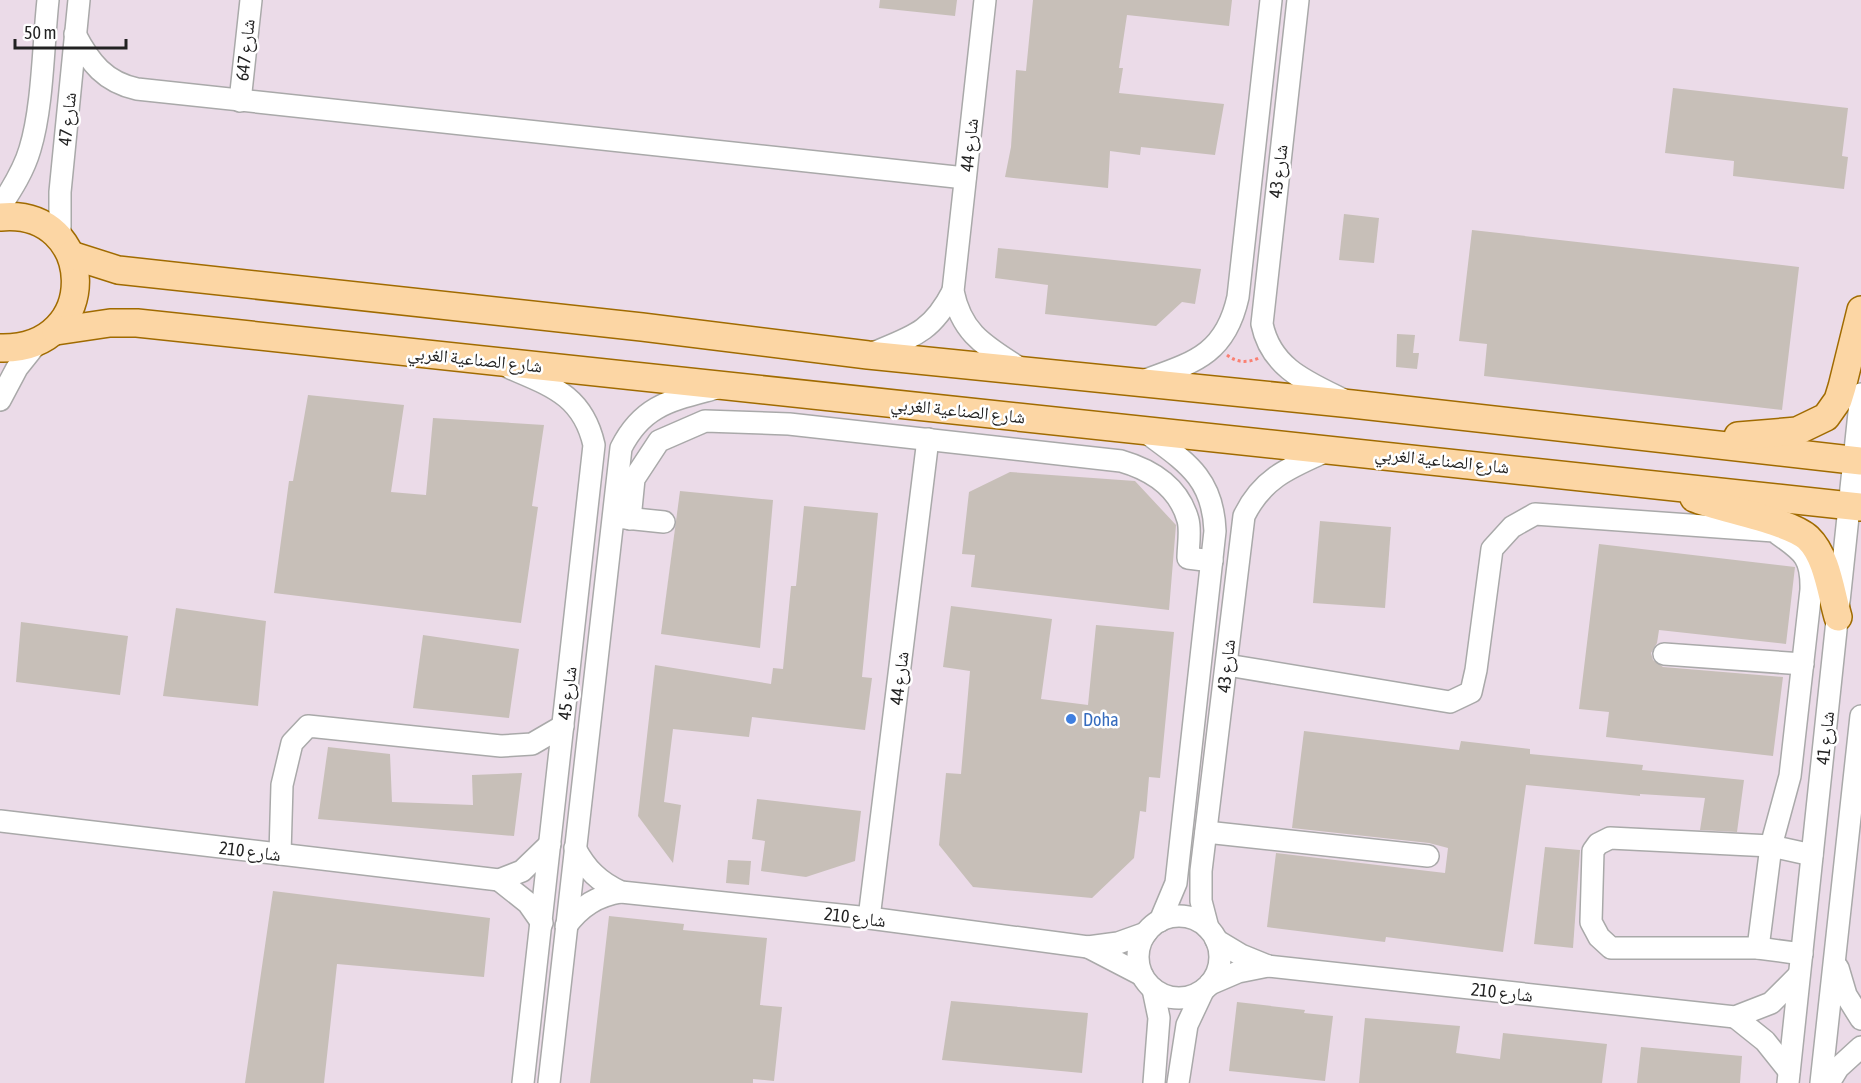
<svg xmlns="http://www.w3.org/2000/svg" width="1861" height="1083" viewBox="0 0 1861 1083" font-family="'Asap Condensed','Noto Naskh Arabic',sans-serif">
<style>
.industrial{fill:#ebdbe8}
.building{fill:#c7bfb8}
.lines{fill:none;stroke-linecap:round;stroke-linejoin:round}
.minor-casing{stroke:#a9a9a9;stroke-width:24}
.major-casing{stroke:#a06b00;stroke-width:30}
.path{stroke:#fa8072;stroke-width:3;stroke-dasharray:3 3;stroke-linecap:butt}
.minor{stroke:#fff;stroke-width:21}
.major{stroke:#fcd6a4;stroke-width:27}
.shop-dot{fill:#3f7fe0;stroke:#fff;stroke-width:2}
.labels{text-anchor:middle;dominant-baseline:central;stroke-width:5;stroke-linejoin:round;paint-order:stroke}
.street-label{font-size:18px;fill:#222;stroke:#fff}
.shop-label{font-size:18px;fill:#366cbe;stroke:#fff;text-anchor:start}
</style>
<rect width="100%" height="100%" fill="#f2efe9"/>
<rect class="industrial" x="0" y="0" width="1861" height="1083"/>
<g class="building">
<polygon points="880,0 957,0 955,16 879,8"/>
<polygon points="1033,0 1232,0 1229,26 1127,15 1119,68 1123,68 1119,93 1224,104 1215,155 1141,147 1140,155 1110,151 1108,188 1005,177 1011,147 1016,70 1026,71"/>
<polygon points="1673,88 1848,108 1842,156 1848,157 1844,189 1733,176 1734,161 1665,153"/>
<polygon points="1344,214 1379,218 1374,263 1339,260"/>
<polygon points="1472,230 1799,267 1782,410 1484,376 1487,344 1459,341"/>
<polygon points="998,248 1201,269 1195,304 1182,302 1156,326 1045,314 1048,285 995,278"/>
<polygon points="1397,334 1415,335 1413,353 1419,353 1417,369 1396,367"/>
<polygon points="308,395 404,405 391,492 426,495 433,418 544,425 532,506 538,507 521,623 274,593 289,481 293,481"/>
<polygon points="1010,472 1135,481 1176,525 1169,610 971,587 975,555 962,554 969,492"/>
<polygon points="680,491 773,500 760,648 661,634"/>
<polygon points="804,506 878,513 862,677 872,678 865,730 752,717 749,737 673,729 664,802 681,805 673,863 638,816 655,665 771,684 773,668 783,669 791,586 796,586"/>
<polygon points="1320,521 1391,527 1385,608 1313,603"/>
<polygon points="1599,544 1795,567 1786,644 1659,630 1657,643 1651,653 1653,660 1663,667 1783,677 1773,756 1606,737 1609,712 1579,709"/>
<polygon points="951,606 1052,619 1041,699 1088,705 1096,625 1174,632 1160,778 1149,777 1146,812 1140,811 1134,858 1092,898 973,887 939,845 946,773 961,774 970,671 943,667"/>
<polygon points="176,608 266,621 258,706 163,696"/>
<polygon points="21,622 128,636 120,695 16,682"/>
<polygon points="423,635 519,649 509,718 413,708"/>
<polygon points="1304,731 1459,750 1461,741 1530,749 1530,754 1643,765 1642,770 1744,780 1737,832 1700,830 1705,798 1640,794 1640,796 1526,785 1503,952 1386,937 1385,942 1267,927 1276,853 1445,873 1448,848 1429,843 1292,828"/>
<polygon points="328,747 390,754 392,802 473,805 472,775 522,773 514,836 318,819"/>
<polygon points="757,799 861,811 855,861 806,877 761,871 765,841 752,839"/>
<polygon points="1545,847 1580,850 1573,948 1534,944"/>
<polygon points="728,860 751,861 749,885 726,883"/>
<polygon points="273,891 490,918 484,977 337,964 324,1083 245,1083"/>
<polygon points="609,916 684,924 683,930 767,938 760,1005 782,1007 774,1081 753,1079 753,1083 590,1083"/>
<polygon points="951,1001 1088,1013 1082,1073 942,1060"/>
<polygon points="1237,1002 1305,1010 1304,1013 1333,1016 1325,1081 1229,1071"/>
<polygon points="1365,1018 1460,1026 1456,1053 1500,1059 1503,1033 1607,1044 1602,1083 1359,1083"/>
<polygon points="1641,1047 1742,1056 1740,1083 1637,1083"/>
</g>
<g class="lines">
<defs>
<g id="minor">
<path d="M985,0L953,291C962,336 988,347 1024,371"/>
<path d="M1298,0L1262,324C1271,368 1307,382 1344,400"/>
<path d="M75,34C90,63 105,82 137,89L965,178"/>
<polyline points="240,101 251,0"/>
<path d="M0,207C12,189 24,170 30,149C43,106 43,46 48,0"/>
<polyline points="60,238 60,192 79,0"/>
<path d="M868,355C911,337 931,334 953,291"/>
<path d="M510,368C552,386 583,396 594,445L523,1083"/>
<path d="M1140,382C1192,363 1225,356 1238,297L1271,0"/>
<polyline points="0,400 17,368 37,343"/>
<path d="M1143,430C1184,461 1213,476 1215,531L1176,883L1160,921"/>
<polyline points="616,517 664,522"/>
<path d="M630,519L634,479L659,441L705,421L789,424L1121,461C1152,470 1179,487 1188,520C1191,531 1188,547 1188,558L1212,561"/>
<polyline points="1664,654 1803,664"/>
<path d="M1227,665L1450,702L1471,692L1476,670L1492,549L1512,527L1535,514L1774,531C1801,551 1812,554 1811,590L1790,776L1771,846L1758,948"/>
<polyline points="0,821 499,880 522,871 550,844"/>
<polyline points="1206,832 1428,856"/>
<path d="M575,848C586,869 599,882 621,892L869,918L1088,947L1118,943L1146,933"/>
<polyline points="280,854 282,785 292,743 308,726 501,746 532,744 563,726"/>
<polyline points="499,880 528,903 542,923"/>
<circle cx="1179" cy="957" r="41"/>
<polyline points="869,918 928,439"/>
<path d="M566,926C581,906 597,896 621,892"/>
<path d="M1208,928L1201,901V871L1244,516C1263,477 1291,467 1329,450"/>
<polyline points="1216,940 1241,955 1268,966"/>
<polyline points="1088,947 1142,975"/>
<polyline points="1802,954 1758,948 1611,948 1599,937 1591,922 1593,851 1598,844 1610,838 1771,846 1812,855"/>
<polyline points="1838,968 1846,995 1861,1019"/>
<polyline points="1210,984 1238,972 1268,966 1735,1017 1771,1003 1799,975"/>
<polyline points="1153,989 1159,1018 1154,1083"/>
<polyline points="1735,1017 1765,1041 1789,1071"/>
<path d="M549,1083L621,448C643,404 673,400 717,388"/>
<polyline points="1178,1083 1187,1025 1203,991"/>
<polyline points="1788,1083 1861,394"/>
<polyline points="1821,1083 1861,716"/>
<polyline points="1829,1083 1838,1068 1861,1047"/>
</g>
<g id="major">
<path d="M0,217C97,207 104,351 0,348"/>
<polyline points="71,255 118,270 642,327 868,355 1352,404 1861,461"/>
<polyline points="56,331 110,323 137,323 1861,507"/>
<polyline points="1738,436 1797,431 1826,417 1838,400 1842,387 1861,310"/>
<path d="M1694,498C1721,509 1790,521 1808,538C1827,556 1831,593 1838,617"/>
</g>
</defs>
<use href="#minor" class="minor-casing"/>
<use href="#major" class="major-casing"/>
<path class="path" d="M1227,355C1237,363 1248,363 1259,358"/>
<use href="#minor" class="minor"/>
<use href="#major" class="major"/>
</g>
<circle class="shop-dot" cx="1071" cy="719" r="6"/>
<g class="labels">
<g class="street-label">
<text transform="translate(245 50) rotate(-84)">شارع 647</text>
<text transform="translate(67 119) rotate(-84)">شارع 47</text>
<text transform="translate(969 145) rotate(-84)">شارع 44</text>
<text transform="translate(1278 171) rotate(-83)">شارع 43</text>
<text transform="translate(475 359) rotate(6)">شارع الصناعية الغربي</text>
<text transform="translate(958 410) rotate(6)">شارع الصناعية الغربي</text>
<text transform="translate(1442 460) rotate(6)">شارع الصناعية الغربي</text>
<text transform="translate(1226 666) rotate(-84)">شارع 43</text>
<text transform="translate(899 678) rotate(-83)">شارع 44</text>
<text transform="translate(567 693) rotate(-83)">شارع 45</text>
<text transform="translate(1825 738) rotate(-84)">شارع 41</text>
<text transform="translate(250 851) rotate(7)">شارع 210</text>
<text transform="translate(855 917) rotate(7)">شارع 210</text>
<text transform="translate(1502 992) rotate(6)">شارع 210</text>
</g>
<g class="shop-label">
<text x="1083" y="719">Doha</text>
</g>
</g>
<path d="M15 39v9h111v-9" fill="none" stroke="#222222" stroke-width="3"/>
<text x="24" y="39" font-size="18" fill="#222222" stroke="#ffffff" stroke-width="4.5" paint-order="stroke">50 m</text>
</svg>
